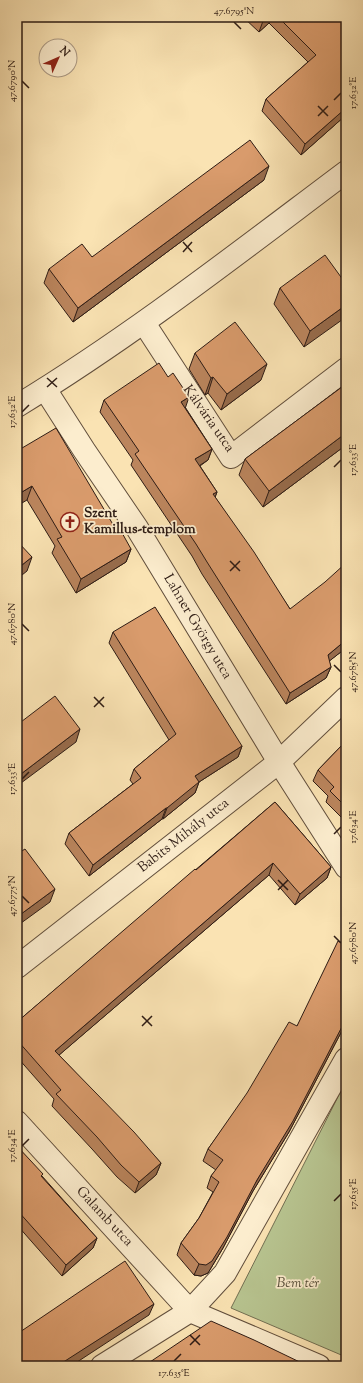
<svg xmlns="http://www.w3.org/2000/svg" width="363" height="1383" viewBox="0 0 363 1383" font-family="'Sorts Mill Goudy',serif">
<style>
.green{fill:#b8c591;stroke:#737053}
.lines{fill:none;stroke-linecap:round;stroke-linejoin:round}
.minor-casing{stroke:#614e3c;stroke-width:24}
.minor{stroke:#fcedce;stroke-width:22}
.wall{fill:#bb855d;stroke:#2e1c15}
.shaded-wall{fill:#986c4c;stroke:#2e1c15}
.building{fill:#d99b6c;stroke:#2e1c15}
.ticks{fill:none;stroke:#2e1c15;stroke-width:1.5}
.labels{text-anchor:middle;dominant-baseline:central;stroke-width:3.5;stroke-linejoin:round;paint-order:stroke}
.street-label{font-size:14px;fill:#2e1c15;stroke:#fcedce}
.poi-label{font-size:14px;font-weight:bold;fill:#2e1c15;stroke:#fcedce;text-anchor:start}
.park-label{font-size:14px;font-style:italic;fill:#574f3a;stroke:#fcedce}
.neatline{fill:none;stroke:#2e1c15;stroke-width:1.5}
.ticks-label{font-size:10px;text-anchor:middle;fill:#2e1c15}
</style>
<rect width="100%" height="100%" fill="#fae3b3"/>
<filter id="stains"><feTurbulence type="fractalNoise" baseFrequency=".005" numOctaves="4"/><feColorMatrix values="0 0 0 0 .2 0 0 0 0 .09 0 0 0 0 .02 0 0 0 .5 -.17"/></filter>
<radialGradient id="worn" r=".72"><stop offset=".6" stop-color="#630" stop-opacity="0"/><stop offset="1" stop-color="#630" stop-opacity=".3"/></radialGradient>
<polygon class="green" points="346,1081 346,1357 231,1308"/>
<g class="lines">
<defs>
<g id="minor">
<polyline points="144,323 231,457 346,369"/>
<polyline points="45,389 84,450 137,528 279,762 346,867"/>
<path d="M17,406C132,336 238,253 346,172"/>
<polyline points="17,967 279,762 346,698"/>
<polyline points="17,1122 190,1311 319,1366"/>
<polyline points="102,1366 190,1311 225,1273 346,1059"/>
</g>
</defs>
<use href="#minor" class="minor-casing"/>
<use href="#minor" class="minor"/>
</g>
<g class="wall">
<polygon points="243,17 346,17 346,115 301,155 262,111 266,99 308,62 269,23 259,32"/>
<polygon points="264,180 73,322 44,283 49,269 92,257"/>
<polygon points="346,284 304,347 274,304 280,288"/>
<polygon points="195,353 261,380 221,410 208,393 205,395 189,369"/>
<polygon points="346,384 346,445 263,507 239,475 245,459"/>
<polygon points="104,400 185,407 212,449 208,460 200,466 217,492 215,497 290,609 346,648 329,661 331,667 326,678 286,704 202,574 192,556 131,465 133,460 100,412"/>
<polygon points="17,451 118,533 131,549 126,562 76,593 52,553 55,546 27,500"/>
<polygon points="113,632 242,746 238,757 199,782 195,793 163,819 162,819 89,876 65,844 69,833 133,784 130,780 134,769 169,740 109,643"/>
<polygon points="346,741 346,822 326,802 328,796 313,781 318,770"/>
<polygon points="275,802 331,867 327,878 295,905 269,875 59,1055 161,1163 156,1175 135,1193 117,1177 92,1149 52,1106 54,1099 17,1057 17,1022"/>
<polygon points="346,945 346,1023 289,1132 253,1191 223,1248 208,1273 201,1276 194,1275 177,1255 181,1243 199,1218 213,1192 207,1188 211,1176 216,1170 203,1161 208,1149 297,1026"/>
<polygon points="17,1146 42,1176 97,1238 93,1248 62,1276 17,1225"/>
</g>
<g class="shaded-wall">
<polygon points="267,17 271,17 269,23 259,32 263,21"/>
<polygon points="346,108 346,115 301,155 305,144"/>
<polygon points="269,166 264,180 73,322 78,308"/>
<polygon points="346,305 346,317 304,347 310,331"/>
<polygon points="267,364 261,380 221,410 227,394"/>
<polygon points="213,377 208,393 205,395 211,378"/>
<polygon points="189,397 185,409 181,402"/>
<polygon points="346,433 346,445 263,507 269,491"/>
<polygon points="212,449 208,460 191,471 195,459"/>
<polygon points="32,486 27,500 17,506 17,495"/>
<polygon points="217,492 213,503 213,494"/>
<polygon points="131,549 126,562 76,593 81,579"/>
<polygon points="32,557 27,571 17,579 17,569"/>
<polygon points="346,640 346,648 323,666 328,655"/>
<polygon points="331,667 326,678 286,704 290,693"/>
<polygon points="80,729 76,742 17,786 17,777"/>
<polygon points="242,746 238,757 199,782 195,793 163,819 167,808 195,776"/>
<polygon points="166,808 162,819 89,876 93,865"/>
<polygon points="273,863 269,875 51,1062 55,1051"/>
<polygon points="331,867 327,878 295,905 300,894"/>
<polygon points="55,889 50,902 17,926 17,917"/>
<polygon points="346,1019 346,1023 289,1132 253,1191 223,1248 208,1273 201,1276 194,1275 199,1264 257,1180"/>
<polygon points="161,1163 156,1175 135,1193 139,1182"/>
<polygon points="97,1238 93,1248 62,1276 66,1265"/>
<polygon points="154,1304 149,1315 71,1366 56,1366"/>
</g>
<g class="building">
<polygon points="259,17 267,17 263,21"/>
<polygon points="278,17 346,17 346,108 305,144 266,99 316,55"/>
<polygon points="250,140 269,166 78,308 49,269 82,244 92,257"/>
<polygon points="325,255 346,284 346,305 310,331 280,288"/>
<polygon points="235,322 267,364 227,394 213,377 211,378 195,353"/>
<polygon points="159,363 168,377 173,373 189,397 181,402 212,449 195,459 217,492 213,494 254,552 290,609 325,582 346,563 346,640 328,655 331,667 290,693 207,562 196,544 135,454 139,451 104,400"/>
<polygon points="346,384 346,433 269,491 245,459"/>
<polygon points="56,428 118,533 121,531 131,549 81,579 57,539 62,537 32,486 17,495 17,451"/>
<polygon points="17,541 32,557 17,569"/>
<polygon points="155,607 242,746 195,776 199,782 167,808 166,808 93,865 69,833 141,778 134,769 176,734 113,632"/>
<polygon points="55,696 80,729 17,777 17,725"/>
<polygon points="346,741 346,807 330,791 334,787 318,770"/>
<polygon points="275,802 331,867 300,894 273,863 55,1051 134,1132 161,1163 139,1182 121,1165 97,1137 56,1094 61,1090 17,1040 17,1022 195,869 196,870"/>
<polygon points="25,849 55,889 17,917 17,854"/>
<polygon points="338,941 346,945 346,1019 293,1121 257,1180 227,1237 212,1261 206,1265 199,1264 181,1243 199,1218 219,1182 211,1176 223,1160 208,1149 247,1093 289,1022 297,1026"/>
<polygon points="17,1146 43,1174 41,1176 97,1238 66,1265 17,1210"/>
<polygon points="125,1261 154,1304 65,1361 56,1366 17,1366 17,1334"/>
<polygon points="211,1321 254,1340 308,1366 144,1366"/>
</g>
<path class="ticks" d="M234,22L241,29M22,81L29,88M334,100L341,93M318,106L328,116M318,116L328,106M183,242L192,252M183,252L192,242M47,378L57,387M47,387L57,378M22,412L29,405M334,467L341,460M230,561L240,571M230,571L240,561M22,624L29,631M334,665L341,672M94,697L104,707M94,707L104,697M22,779L29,772M334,834L341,827M278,880L288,890M278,890L288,880M22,896L29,903M334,936L341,943M142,1016L152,1026M142,1026L152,1016M22,1146L29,1139M334,1201L341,1194M190,1335L200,1345M190,1345L200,1335M174,1361L181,1354"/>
<defs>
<symbol id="church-ring" viewBox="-11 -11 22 22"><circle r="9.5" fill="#fcedce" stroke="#8f2418" stroke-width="1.5"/><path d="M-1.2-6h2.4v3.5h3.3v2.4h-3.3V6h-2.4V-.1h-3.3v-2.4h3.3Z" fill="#8f2418"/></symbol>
</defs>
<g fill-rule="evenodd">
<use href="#church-ring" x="59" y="511" width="22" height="22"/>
</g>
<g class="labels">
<g class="street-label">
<text transform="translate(208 419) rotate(55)">Kálvária utca</text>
<text transform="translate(197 627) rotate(59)">Lahner György utca</text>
<text transform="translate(184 836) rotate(-38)">Babits Mihály utca</text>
<text transform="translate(104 1217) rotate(47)">Galamb utca</text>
</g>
<g class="poi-label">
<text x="84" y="514">Szent<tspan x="84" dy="16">Kamillus-templom</tspan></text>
</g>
<g class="park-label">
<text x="298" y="1284">Bem tér</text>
</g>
</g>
<rect width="363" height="1383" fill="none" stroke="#fae3b3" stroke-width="44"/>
<g transform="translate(58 58) rotate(45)"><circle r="19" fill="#fcedce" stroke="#aa9984"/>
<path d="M0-3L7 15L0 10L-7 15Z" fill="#8f2418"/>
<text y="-6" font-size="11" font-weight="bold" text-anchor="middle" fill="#2e1c15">N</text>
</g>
<rect x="22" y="22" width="319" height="1339" class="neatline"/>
<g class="ticks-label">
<text x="234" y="14">47.6795°N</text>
<text transform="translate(11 81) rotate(-90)" y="4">47.6790°N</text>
<text transform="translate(352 93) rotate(-90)" y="4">17.632°E</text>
<text transform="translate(11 412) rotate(-90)" y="4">17.632°E</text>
<text transform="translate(352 460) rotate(-90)" y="4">17.633°E</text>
<text transform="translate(11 624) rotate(-90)" y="4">47.6780°N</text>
<text transform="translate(352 672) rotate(-90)" y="4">47.6785°N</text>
<text transform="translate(11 779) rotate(-90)" y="4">17.633°E</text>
<text transform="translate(352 827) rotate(-90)" y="4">17.634°E</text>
<text transform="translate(11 896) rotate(-90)" y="4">47.6775°N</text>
<text transform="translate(352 943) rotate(-90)" y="4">47.6780°N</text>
<text transform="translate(11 1146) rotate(-90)" y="4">17.634°E</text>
<text transform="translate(352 1194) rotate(-90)" y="4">17.635°E</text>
<text x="174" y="1376">17.635°E</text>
</g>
<rect width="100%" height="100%" filter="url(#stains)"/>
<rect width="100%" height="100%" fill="url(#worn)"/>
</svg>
